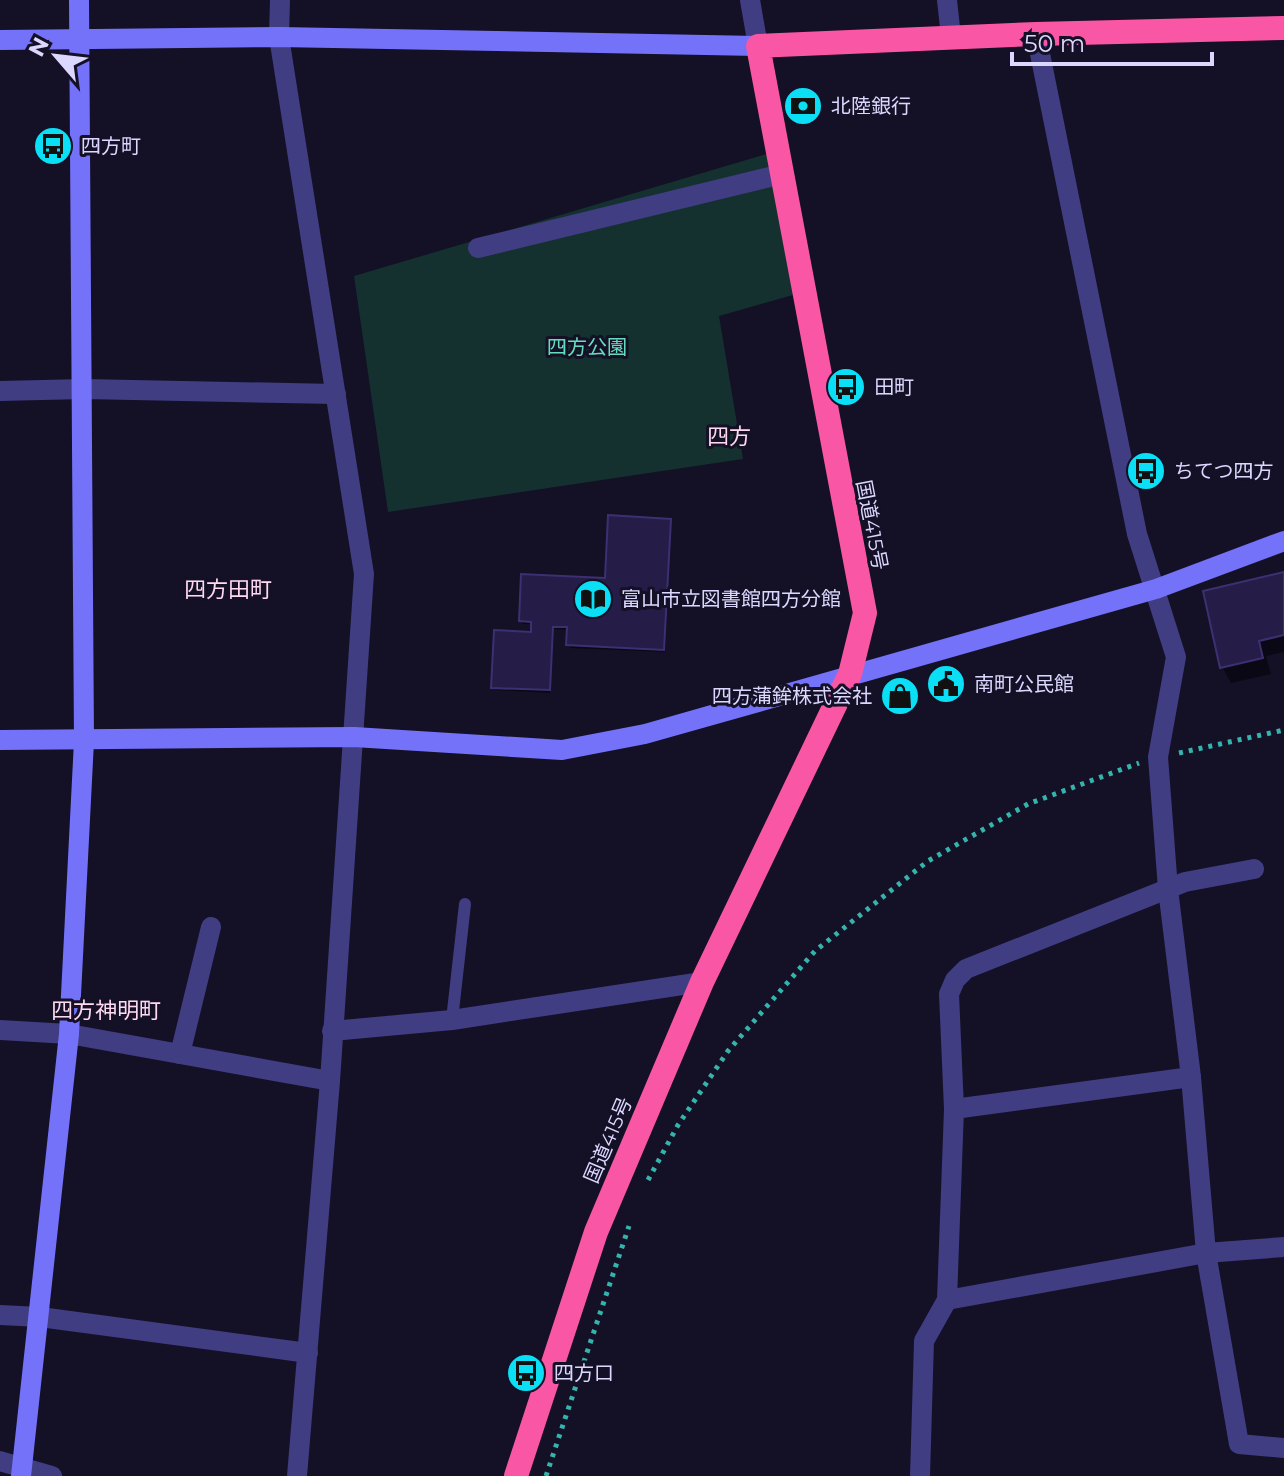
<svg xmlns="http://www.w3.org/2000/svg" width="1284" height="1476" viewBox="0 0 1284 1476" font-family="Montserrat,'Noto Sans JP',sans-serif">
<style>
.green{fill:#14302f}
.shadow{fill:#0007}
.building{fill:#251d47;stroke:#3d3072;stroke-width:2}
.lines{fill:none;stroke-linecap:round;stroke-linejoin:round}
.path{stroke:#34b4ad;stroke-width:5;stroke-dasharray:4 6;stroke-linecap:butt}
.lane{stroke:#403d83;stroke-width:12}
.street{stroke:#403d83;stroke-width:20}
.secondary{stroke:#7572fa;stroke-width:20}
.highway{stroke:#f957a5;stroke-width:24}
.labels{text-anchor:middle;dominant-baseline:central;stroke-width:6;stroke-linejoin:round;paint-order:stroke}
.poi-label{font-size:20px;fill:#dbd7fe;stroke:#141026;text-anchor:start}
.park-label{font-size:20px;fill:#65dcbe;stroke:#141026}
.street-label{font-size:20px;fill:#dbd7fe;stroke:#141026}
.neighbourhood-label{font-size:22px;fill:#fed9f0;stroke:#141026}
</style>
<rect width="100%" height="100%" fill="#141026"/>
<polygon class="green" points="770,153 793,295 719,316 743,459 388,512 354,276"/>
<g class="shadow">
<polygon points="670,521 665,652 570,648 569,630 554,629 550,693 495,690 493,687 533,634 533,624 523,624 521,621 606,580"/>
<polygon points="1284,574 1284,652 1266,656 1271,674 1231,683 1222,667"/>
</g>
<g class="building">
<polygon points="608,515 671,519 664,650 566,645 567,627 553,627 550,690 491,688 494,630 531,632 531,622 519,621 521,574 605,578"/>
<polygon points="1284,572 1284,635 1259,641 1263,658 1220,668 1203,591"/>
</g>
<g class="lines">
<g class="path">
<polyline points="1179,753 1284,730"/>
<polyline points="648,1180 678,1125 728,1051 815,951 928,861 1028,804 1139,763"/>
<polyline points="546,1476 629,1226"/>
</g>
<polyline class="lane" points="452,1020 465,904"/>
<g class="street">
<polyline points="280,0 279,37 364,574 330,1081 297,1476"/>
<polyline points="750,0 758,46"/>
<polyline points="947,0 951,37"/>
<polyline points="1036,34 1137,534 1176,657 1158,757 1168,889 1191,1077 1206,1253 1239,1444 1284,1448"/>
<polyline points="478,248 782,174"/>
<polyline points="0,391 84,389 336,394"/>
<polyline points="0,1030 69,1034 330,1081"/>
<polyline points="332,1031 452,1020 702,982"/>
<polyline points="180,1054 211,927"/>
<polyline points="954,1109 1191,1077"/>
<polyline points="947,1300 1206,1253 1284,1247"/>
<polyline points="0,1315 40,1317 308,1353"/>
<polyline points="0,1461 52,1476"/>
<polyline points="920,1476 924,1341 947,1300 954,1109 949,994 955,980 966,969 1185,882 1254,869"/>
</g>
<g class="secondary">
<polyline points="0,40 279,37 758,46"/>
<polyline points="0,740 354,737 562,750 645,734 1156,589 1284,541"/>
<polyline points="21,1476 69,1034 84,741 79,0"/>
</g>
<polyline class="highway" points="516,1476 596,1232 702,982 850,674 865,613 758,46 1036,34 1284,28"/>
</g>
<defs>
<symbol id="bank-disc" viewBox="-11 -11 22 22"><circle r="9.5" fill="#0bdff6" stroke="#141026"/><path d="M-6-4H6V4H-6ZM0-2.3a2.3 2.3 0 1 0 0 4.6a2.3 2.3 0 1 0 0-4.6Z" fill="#111"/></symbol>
<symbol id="bus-disc" viewBox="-11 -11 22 22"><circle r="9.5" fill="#0bdff6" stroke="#141026"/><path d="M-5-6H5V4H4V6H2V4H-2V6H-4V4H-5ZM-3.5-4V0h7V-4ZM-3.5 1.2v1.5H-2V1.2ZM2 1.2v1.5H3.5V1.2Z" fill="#111"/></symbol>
<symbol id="library-disc" viewBox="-11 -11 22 22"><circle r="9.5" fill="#0bdff6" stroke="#141026"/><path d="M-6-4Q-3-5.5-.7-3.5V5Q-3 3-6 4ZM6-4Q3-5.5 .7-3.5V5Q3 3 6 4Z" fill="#111"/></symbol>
<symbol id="civic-disc" viewBox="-11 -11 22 22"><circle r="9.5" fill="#0bdff6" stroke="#141026"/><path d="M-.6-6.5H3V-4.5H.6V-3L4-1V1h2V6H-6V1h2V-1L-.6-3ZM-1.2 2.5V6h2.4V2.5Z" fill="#111"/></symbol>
<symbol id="shop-disc" viewBox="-11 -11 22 22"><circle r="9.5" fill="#0bdff6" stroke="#141026"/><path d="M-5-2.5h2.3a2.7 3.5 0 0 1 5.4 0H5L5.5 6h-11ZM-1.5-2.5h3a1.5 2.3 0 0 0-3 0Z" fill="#111"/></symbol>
</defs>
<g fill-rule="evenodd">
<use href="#bank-disc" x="781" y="84" width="44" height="44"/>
<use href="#bus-disc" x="31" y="124" width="44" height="44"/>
<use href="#bus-disc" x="824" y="365" width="44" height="44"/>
<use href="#bus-disc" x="1124" y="449" width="44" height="44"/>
<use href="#library-disc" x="571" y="577" width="44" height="44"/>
<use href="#civic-disc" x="924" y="662" width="44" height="44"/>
<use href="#shop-disc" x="878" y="674" width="44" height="44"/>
<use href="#bus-disc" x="504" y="1351" width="44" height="44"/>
</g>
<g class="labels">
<g class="poi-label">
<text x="831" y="106">北陸銀行</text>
<text x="81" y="146">四方町</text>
<text x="874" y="387">田町</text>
<text x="1174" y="471">ちてつ四方</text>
<text x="621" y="599">富山市立図書館四方分館</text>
<text x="974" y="684">南町公民館</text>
<text x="872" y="696" text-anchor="end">四方蒲鉾株式会社</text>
<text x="554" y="1373">四方口</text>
</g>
<g class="park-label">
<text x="587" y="347">四方公園</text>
</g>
<g class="street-label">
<text transform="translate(872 525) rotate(79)">国道415号</text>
<text transform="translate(608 1140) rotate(-67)">国道415号</text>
</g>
<g class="neighbourhood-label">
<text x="729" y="436">四方</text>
<text x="228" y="589">四方田町</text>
<text x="106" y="1010">四方神明町</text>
</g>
</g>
<g transform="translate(56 56) rotate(298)" stroke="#141026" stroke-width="6" paint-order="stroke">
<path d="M0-6L14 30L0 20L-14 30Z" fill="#dbd7fe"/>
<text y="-12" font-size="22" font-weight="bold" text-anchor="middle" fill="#dbd7fe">N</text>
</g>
<path d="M1012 52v12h200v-12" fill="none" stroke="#dbd7fe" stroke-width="4"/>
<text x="1024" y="52" font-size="24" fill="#dbd7fe" stroke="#141026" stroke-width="6" paint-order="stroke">50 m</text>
</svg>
